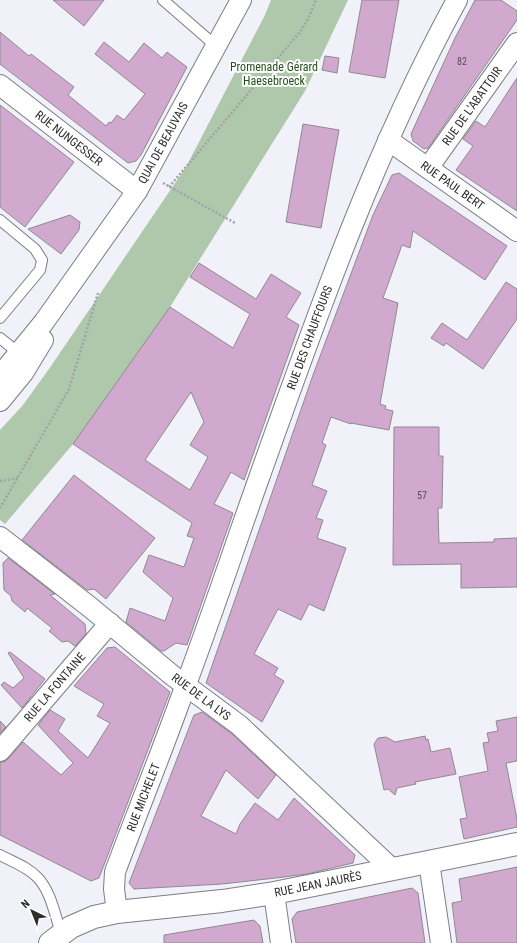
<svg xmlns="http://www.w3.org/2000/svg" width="517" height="943" viewBox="0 0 517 943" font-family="'Roboto Condensed',sans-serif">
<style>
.green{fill:#afc7aa}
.building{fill:#d1a9ce;stroke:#8f8a8f;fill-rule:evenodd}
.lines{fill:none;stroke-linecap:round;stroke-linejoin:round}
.service-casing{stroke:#7d7d84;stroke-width:12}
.minor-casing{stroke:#7d7d84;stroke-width:22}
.secondary-casing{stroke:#7d7d84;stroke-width:24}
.path{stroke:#a2a2a8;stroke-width:2.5;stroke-dasharray:2 2;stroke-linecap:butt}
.service{stroke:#fff;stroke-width:10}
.minor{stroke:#fff;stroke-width:20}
.secondary{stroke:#fff;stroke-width:22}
.labels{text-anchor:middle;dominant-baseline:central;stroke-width:4;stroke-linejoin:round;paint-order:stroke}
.number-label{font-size:10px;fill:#564c58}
.park-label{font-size:12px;fill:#245019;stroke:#fff}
.street-label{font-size:12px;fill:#2d2d30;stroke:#fff}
</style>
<rect width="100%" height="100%" fill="#f1f1f9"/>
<polygon class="green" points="271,0 348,0 305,91 170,307 73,444 5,524 0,520 0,430 23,405 49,369 186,167 265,15"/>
<g class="building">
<polygon points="53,0 104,0 84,26"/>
<polygon points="362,0 399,0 385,78 349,72"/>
<polygon points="475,0 501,0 517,11 517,20 428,148 424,149 413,141 411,134 455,38"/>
<polygon points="0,32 29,56 31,54 74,87 68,95 106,126 109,122 111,123 117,115 124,120 145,94 95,54 104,42 129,62 144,43 162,58 167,52 187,67 141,155 136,161 128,163 0,64"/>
<polygon points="325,56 339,58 337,73 322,70"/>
<polygon points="517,78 517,211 456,170 473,146 463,139 476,121 485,127"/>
<polygon points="0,105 74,162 25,227 0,207"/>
<polygon points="303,124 339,130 321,228 286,222"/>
<polygon points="399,173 507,246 485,280 413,231 410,248 402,245 383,298 398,303 380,404 386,406 385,409 393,411 389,430 351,423 351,424 331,417 322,443 326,445 312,485 327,491 316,518 323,520 317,538 346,548 324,611 309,604 301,620 278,609 254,654 278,668 274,675 284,681 262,722 206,683 313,375 373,215 392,175"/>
<polygon points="70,215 80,222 79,230 61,254 28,229"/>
<path d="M199,263L256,299L271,274L301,293L286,317L299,325L244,480L231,472L214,504L233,513L187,645L176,643L164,651H161L126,622L130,608L165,621L173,598L143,572L149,555L184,567L194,538L187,536L192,523L73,444L170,307L233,348L250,314L190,277ZM191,392L204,422L190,445L208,457L190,490L145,460Z"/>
<polygon points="506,282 517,289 517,319 483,369 446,343 444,346 431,338 442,323 467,340"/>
<polygon points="394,427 439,427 439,456 443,456 442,508 438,508 439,543 494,542 494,539 517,538 517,587 461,588 461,564 393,565"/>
<polygon points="74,475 155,538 106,599 94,589 87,590 22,540"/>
<polygon points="8,558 55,594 50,595 85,624 86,634 75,646 68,641 62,642 49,631 52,628 27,608 25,612 12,601 11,596 4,590 3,563"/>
<polygon points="115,647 170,692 99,878 91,881 0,835 0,762 4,762 8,759 23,742 61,775 73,763 38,725 50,710 65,719 58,731 88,758 110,723 97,716 104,704 74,686 107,648"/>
<polygon points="10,652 45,679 22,708 1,685 4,682 13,688 24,678 8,653"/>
<polygon points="202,712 232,734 276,775 258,799 226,770 201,816 236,834 240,824 255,803 278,820 294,798 355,855 353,863 307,874 276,878 222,884 134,889 129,883 194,715"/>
<polygon points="517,717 517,761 506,763 517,819 517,827 464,839 460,819 467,818 459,777 488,771 483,743 489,742 487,733 498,731 496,721"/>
<polygon points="0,721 6,727 0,733"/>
<polygon points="425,736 426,740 428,739 431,752 450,748 456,774 415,782 416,784 397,788 395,795 388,789 384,790 374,744 378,738 386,737 395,742"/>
<polygon points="517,867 517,943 457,943 452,903 462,901 459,879"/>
<polygon points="412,888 418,893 425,943 296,943 292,919 297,912"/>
<polygon points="254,920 260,926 263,943 164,943 164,935"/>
</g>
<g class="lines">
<defs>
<g id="service">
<polyline points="163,0 216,46"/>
<polyline points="0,220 35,249 42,260 40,270 0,318"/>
<polyline points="0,338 21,355"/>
<path d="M0,855C13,862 28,867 38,878C51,892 55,915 61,933"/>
</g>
<g id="minor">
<path id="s1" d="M0,85L137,191"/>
<path id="s2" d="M388,140L517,231"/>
<path id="s3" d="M428,168L517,43"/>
<path id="s4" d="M0,376L44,322L137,191L241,0"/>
<polyline points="0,401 23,373 43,340"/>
<path id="s5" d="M0,537L91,608L173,676L239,725L392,869"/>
<path id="s6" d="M0,751L110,623"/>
<polyline points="429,862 441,943"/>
<polyline points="274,893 281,943"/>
<path id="s7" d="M117,912L114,889L115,872C138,810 163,749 185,687C211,618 234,548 259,478C317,315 374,152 457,0"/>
</g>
<g id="secondary">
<path id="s8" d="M50,943L71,927L94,917L117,912L222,901L274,893L517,844"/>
</g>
</defs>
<use href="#service" class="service-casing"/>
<use href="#minor" class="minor-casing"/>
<use href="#secondary" class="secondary-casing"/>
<g class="path">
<polyline points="163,183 235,223"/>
<polyline points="169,187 300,32 308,19 316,0"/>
<polyline points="0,481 18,478"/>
<polyline points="0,508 69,389 98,293"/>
</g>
<use href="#service" class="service"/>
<use href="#minor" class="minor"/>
<use href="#secondary" class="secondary"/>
</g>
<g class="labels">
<g class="number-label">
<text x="462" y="61">82</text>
<text x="422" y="495">57</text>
</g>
<g class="park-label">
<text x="274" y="67">Promenade Gérard<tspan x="274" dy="14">Haesebroeck</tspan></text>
</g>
<g class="street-label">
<text stroke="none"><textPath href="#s3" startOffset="76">RUE DE L'ABATTOIR</textPath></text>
<text stroke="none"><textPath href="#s1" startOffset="87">RUE NUNGESSER</textPath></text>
<text stroke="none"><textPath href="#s4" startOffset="285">QUAI DE BEAUVAIS</textPath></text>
<text stroke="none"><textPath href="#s2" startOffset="79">RUE PAUL BERT</textPath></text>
<text stroke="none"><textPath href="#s7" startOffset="609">RUE DES CHAUFFOURS</textPath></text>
<text stroke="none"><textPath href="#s6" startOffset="84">RUE LA FONTAINE</textPath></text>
<text stroke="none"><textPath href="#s5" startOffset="257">RUE DE LA LYS</textPath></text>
<text stroke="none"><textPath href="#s7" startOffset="120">RUE MICHELET</textPath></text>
<text stroke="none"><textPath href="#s8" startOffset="278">RUE JEAN JAURÈS</textPath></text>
</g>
</g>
<g transform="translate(32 911) rotate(317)" stroke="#ffffff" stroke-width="3" paint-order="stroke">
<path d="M0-3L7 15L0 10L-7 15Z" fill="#2d2d30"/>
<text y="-6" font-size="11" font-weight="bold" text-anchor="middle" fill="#2d2d30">N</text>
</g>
</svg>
